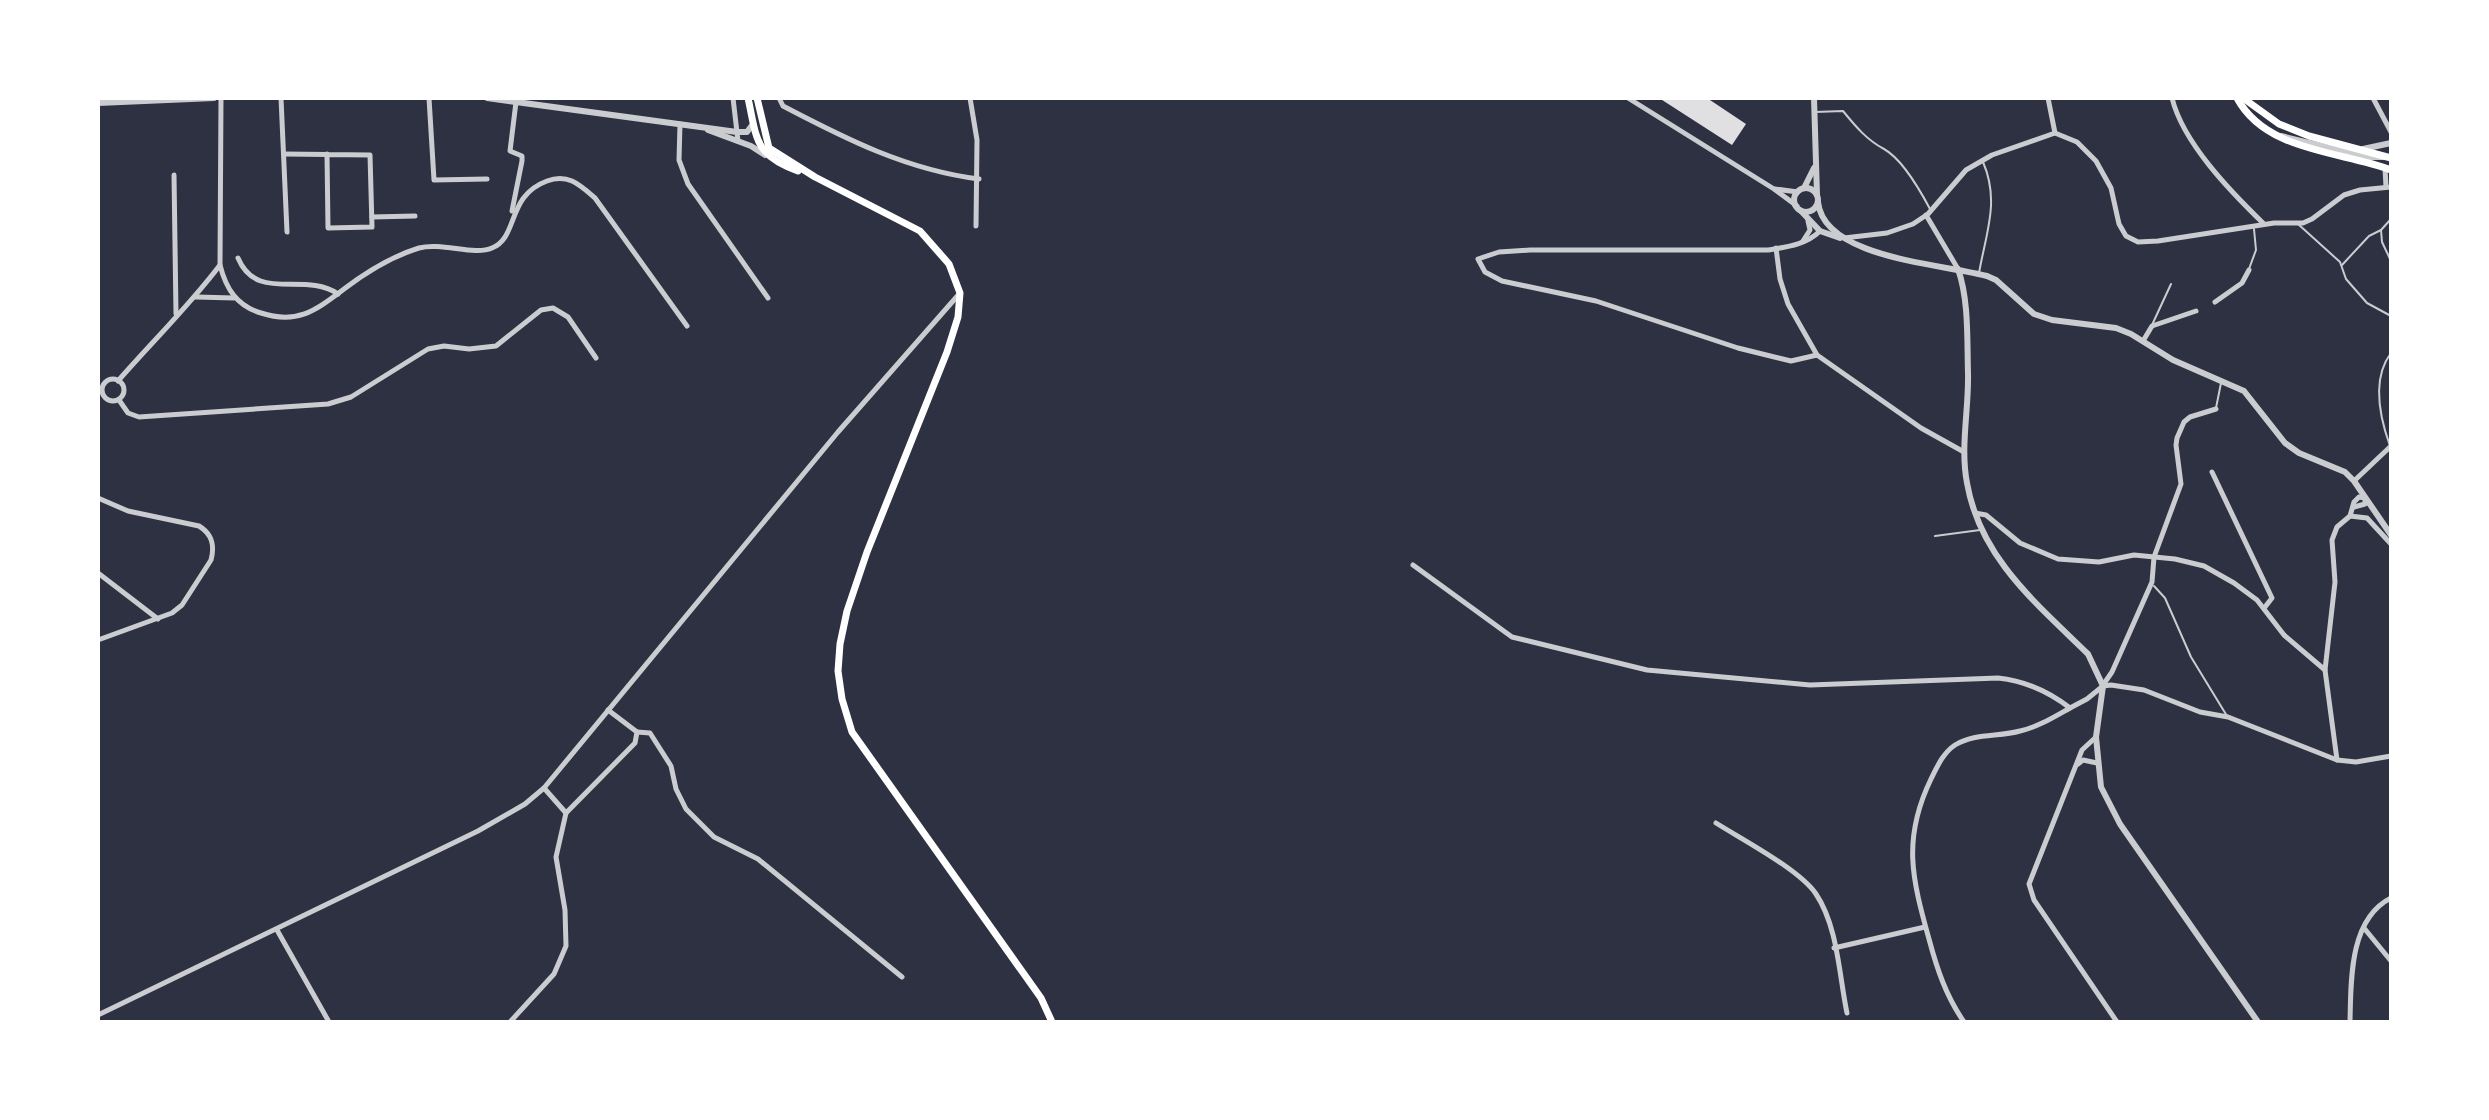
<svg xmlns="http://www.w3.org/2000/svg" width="2489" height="1120" viewBox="0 0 2489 1120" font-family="'Space Grotesk',sans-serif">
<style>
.building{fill:#e0e0e3}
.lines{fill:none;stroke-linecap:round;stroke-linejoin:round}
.service{stroke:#caccd0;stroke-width:2}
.minor{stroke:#caccd0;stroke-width:5}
.tertiary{stroke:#caccd0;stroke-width:6}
.primary{stroke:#fff;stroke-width:7}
</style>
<rect width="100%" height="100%" fill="#2d3142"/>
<polygon class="building" points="1659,98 1707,98 1746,124 1732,145"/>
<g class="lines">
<g class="service">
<path d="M1815,112L1843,111C1856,127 1867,140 1884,149C1902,159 1921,192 1930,209"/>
<polyline points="2391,219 2381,230 2382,242 2391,261"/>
<polyline points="2298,224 2340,262 2346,279 2367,303 2391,316"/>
<polyline points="2342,265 2369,236 2381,230"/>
<polyline points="2249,269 2256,250 2254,229"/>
<path d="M1979,273C1986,233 2000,201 1983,162"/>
<polyline points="2152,325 2171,284"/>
<polyline points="2216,408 2221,383"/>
<path d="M2390,446C2380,418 2371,379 2391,353"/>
<polyline points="1935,536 1980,530"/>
<polyline points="2154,586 2165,598 2191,657 2227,716"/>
</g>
<g class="minor">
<path d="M221,98L220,265C226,289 237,306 261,313C298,325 316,310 344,289C365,273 393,256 419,248C442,242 474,256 492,248C519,237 506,196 547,181C568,173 580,185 595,198L687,326"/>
<polyline points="281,98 287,232"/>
<polyline points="429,98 434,180 487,179"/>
<polyline points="733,98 738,141"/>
<path d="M779,98L783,106C846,139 907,170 979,179"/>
<polyline points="970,98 977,140 976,226"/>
<polyline points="1628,98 1774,189 1797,206"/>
<polyline points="2048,98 2055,133"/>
<path d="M2172,98C2183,143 2231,192 2264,224"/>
<polyline points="2373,98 2391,132"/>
<polyline points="680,124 679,160 688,184 768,298"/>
<polyline points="284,154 370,155 372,227 328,228 327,154"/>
<polyline points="2385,168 2386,187"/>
<polyline points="174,175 176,314"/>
<polyline points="1775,189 1798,192"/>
<polyline points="512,211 522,161 522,156 510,151 516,102"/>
<polyline points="1926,215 1958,269"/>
<polyline points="372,217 415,216"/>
<polyline points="1844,238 1887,233 1913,224 1928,214 1966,170 1992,155 2055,133 2077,142 2096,161 2111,188 2119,224 2126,236 2138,242 2158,241 2274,223 2303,223 2312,219 2344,195 2360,190 2391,187"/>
<polyline points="1803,241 1810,230 1808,221"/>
<polyline points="1776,248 1780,279 1788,304 1817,355 1921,428 1964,452"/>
<path d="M238,258C257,303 304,271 338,294"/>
<polyline points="196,297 234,298"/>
<polyline points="2215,302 2242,283 2249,270"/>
<polyline points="2143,341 2152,326 2196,311"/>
<path d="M1817,355L1791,361L1738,348L1596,301L1502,281L1485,272L1478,259L1499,252L1530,250H1768C1786,247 1806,245 1820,231"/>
<circle cx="113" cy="390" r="11"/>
<path d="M118,381C152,342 189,306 220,265"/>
<polyline points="119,400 128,413 139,417 328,404 351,397 428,349 444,346 469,349 496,346 541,310 553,308 568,317 596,358"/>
<polyline points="2212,472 2272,598 2265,607"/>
<polyline points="2354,481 2391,446"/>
<path d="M98,498L128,511L199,526C212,534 215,545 211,560L182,605L172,613L98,640"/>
<polyline points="2354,507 2365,504 2365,498"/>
<polyline points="1975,513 1986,515 2020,543 2058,559 2099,562 2134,555 2175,559 2204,566 2234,583 2257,600 2284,635 2325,670"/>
<polyline points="2350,516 2367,518 2391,544"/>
<path d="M1413,565L1512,637L1647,670L1810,685L1998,678C2026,681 2048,691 2070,708L2087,699L2103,686L2111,685L2144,690L2200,712L2228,717L2337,760L2356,762L2391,756"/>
<polyline points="98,573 158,619"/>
<polyline points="2103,685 2112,672 2152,582 2154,557 2181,484 2176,445 2177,438 2184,422 2190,417 2216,409"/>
<polyline points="637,732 650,733 671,766 676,789 686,809 714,837 758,859 902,977"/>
<polyline points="2096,737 2082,750 2029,884 2034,900 2117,1022"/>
<polyline points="2337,760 2325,670 2335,582 2332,540 2337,527 2350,516 2354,502 2359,497 2365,498"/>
<polyline points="2078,764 2083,760 2097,763"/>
<polyline points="544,788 566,813 635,743 637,732 608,710"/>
<path d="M1716,823C1743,840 1800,870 1816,894C1838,927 1839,975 1847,1013"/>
<polyline points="2364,928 2391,961"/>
<polyline points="277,930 329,1022"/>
<polyline points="1834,948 1925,927"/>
<polyline points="98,1015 478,831 525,804 544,788 838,432 960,293"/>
<polyline points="510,1022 554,974 566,946 565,910 556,857 566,813"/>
<path d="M1964,1022C1946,996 1937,969 1929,939C1912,878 1902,839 1931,779C1937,767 1943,753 1955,745C1974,733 1999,737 2020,731C2038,727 2054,717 2070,708"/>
<path d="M2350,1022C2351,981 2349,919 2391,898"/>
</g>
<g class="tertiary">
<polyline points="487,98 737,132 747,132 753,124"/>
<polyline points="1814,98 1817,195"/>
<polyline points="98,103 214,98"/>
<polyline points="708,130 751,146 765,155"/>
<polyline points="2281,136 2367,157 2387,157"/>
<polyline points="2363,149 2391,143"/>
<polyline points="1804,188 1814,168"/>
<circle cx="1806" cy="200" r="12"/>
<path d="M1818,202C1824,259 1944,264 1987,276L1996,280L2034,314L2052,320L2116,328L2131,334L2173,360L2244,391L2285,443L2299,453L2345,472L2354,481L2391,535"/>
<polyline points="1801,211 1820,231 1840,238"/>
<path d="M1958,269C1969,300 1967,340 1968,373C1969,409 1960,447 1967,483C1980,558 2037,604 2088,654L2103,686L2096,737L2101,787L2120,824L2258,1022"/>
</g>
<g class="primary">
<path d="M748,98C757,139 754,155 798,171"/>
<polyline points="757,98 769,148 815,177 920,231 949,264 960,293 958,317 947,352 867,552 847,611 840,644 838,671 842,699 852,732 1041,998 1052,1022"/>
<path d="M2237,98C2266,152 2341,151 2391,170"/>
<polyline points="2243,98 2279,124 2309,136 2391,158"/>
</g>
</g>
<rect width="2489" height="1120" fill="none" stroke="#ffffff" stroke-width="200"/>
</svg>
